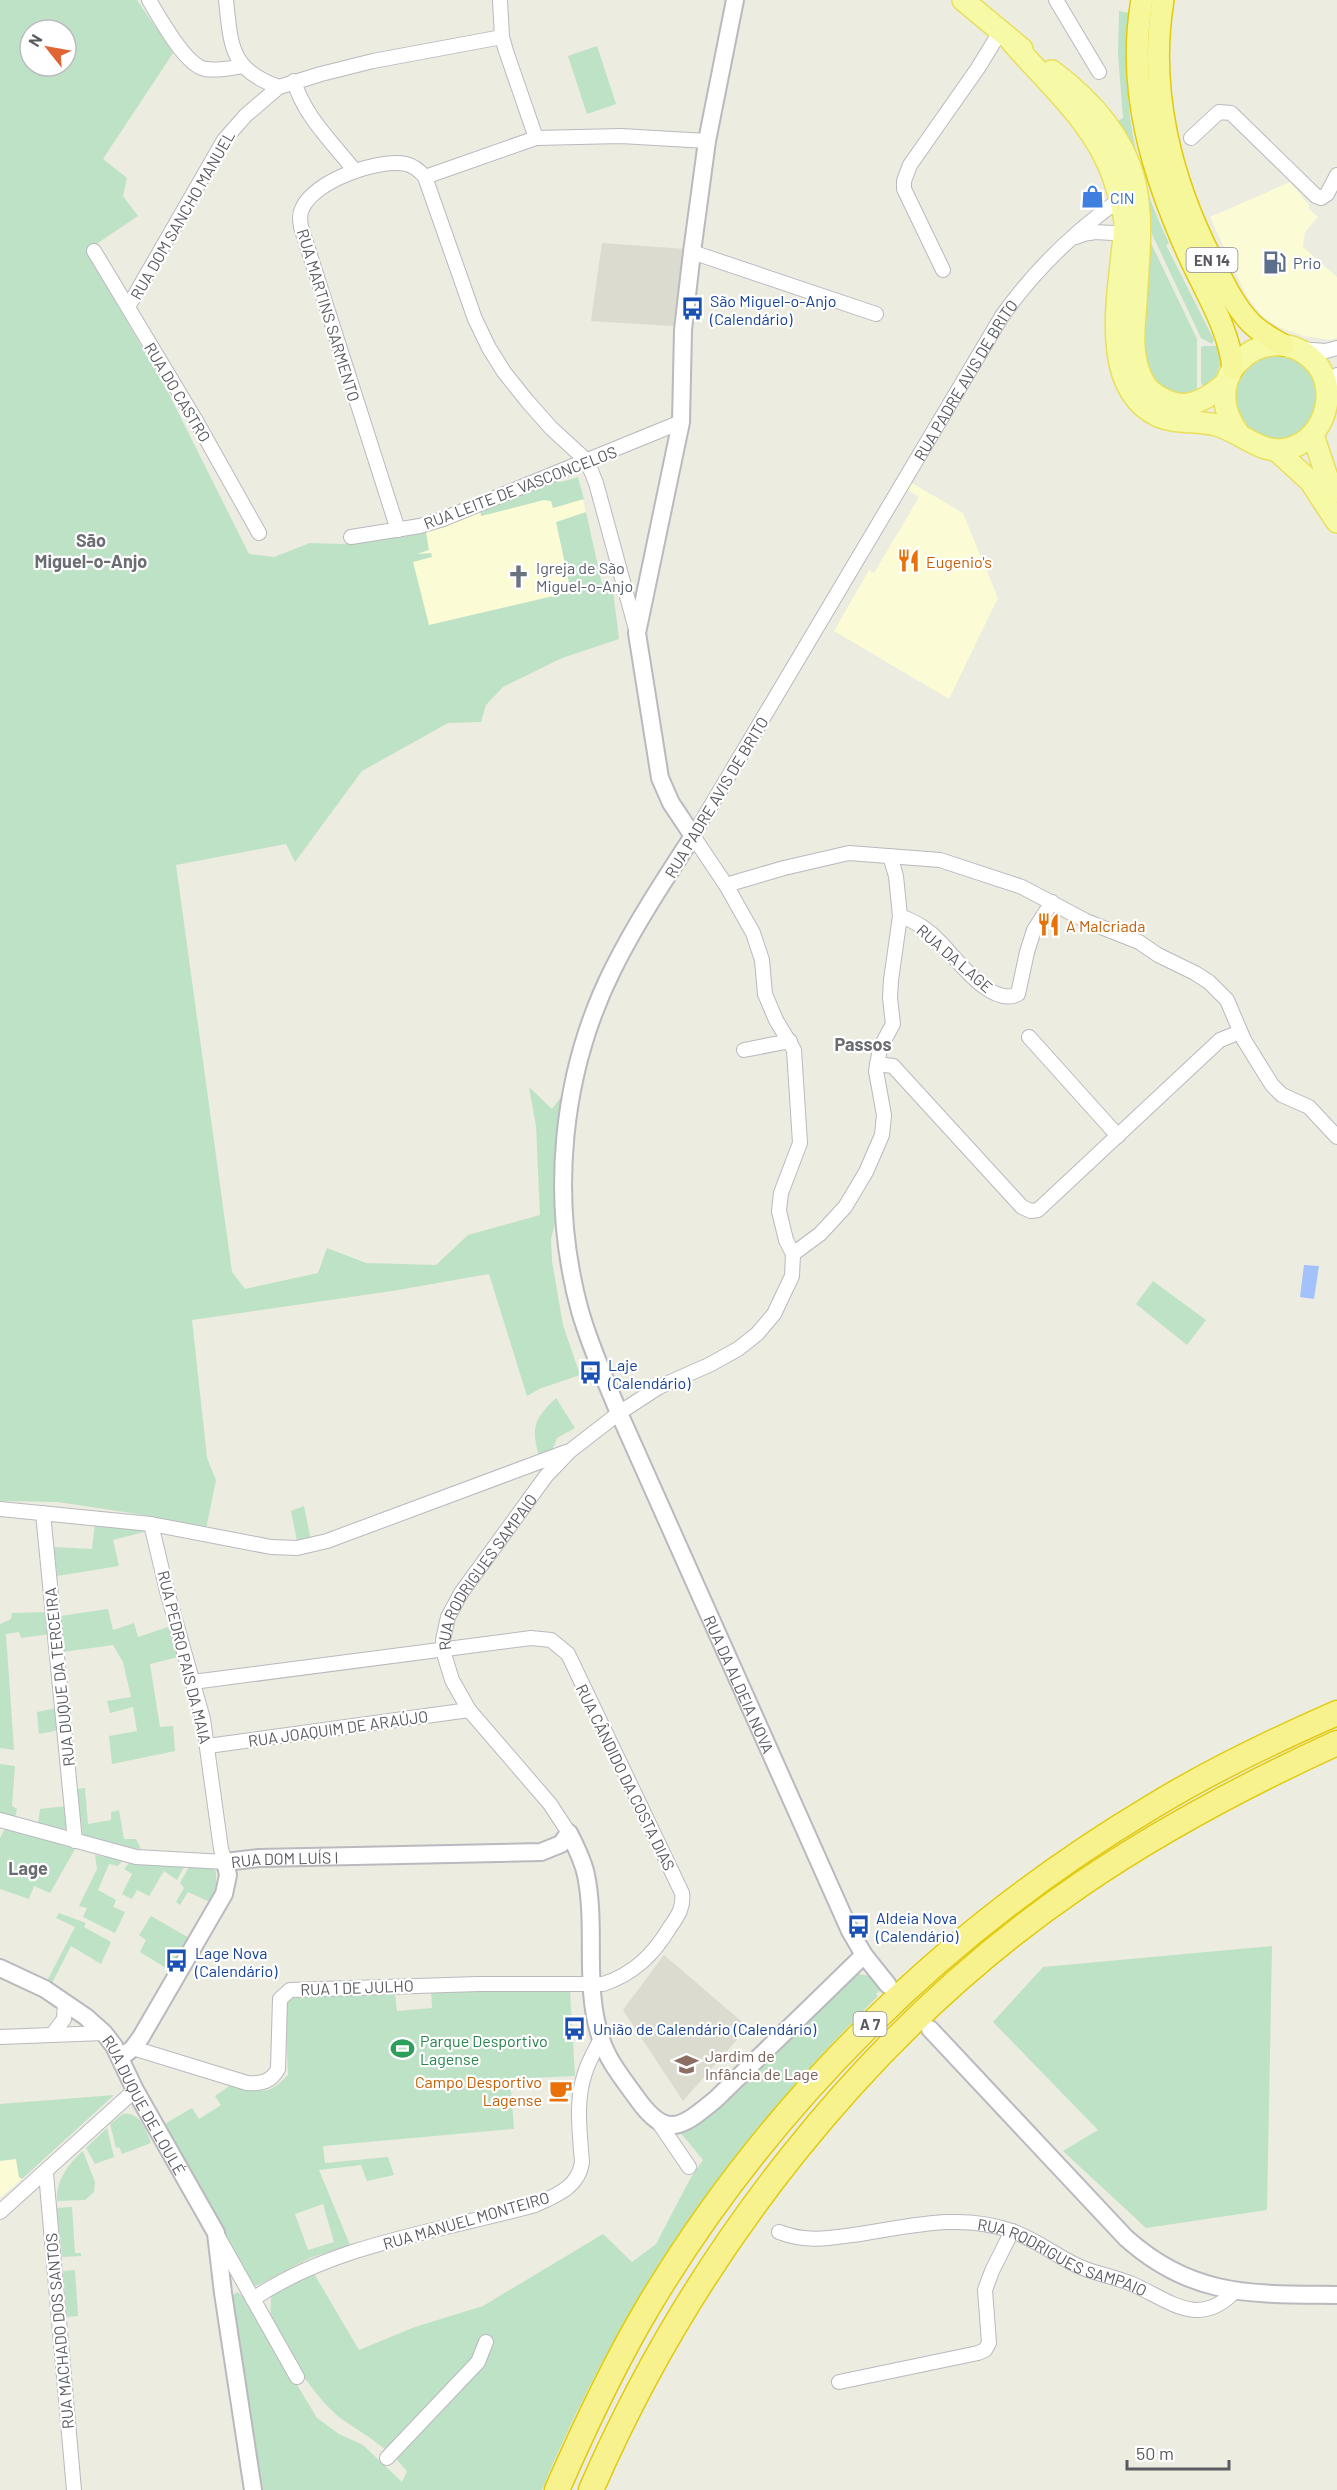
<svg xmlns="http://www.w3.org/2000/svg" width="1337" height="2490" viewBox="0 0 1337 2490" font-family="Barlow,sans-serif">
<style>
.commercial{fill:#fbfbd6}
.education{fill:#dcdbcf}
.green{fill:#bee2c6;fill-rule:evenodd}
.water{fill:#a3c1fa}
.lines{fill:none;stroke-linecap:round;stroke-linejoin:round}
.minor-casing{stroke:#b9b9bf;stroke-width:16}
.tertiary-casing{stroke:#b9b9bf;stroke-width:20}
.primary-casing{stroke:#e9df5d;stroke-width:24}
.trunk-casing{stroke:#e1cb0c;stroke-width:24}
.motorway-casing{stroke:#e1cb0c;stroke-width:27}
.minor{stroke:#fff;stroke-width:14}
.tertiary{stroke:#fff;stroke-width:16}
.primary{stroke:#f6faa7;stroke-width:21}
.trunk{stroke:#f6f69a;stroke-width:21}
.motorway{stroke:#f7f28d;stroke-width:24}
.labels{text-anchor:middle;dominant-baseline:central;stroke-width:4.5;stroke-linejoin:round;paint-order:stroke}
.shield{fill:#fff;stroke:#8c8c90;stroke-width:1.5}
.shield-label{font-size:15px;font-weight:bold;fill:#5a5b61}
.shop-label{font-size:16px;fill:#366cbe;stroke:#fff;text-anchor:start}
.street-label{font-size:16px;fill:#5a5b61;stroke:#fff}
.service-label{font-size:16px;fill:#4e5e75;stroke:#fff;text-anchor:start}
.transit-label{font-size:16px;fill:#164399;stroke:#fff;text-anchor:start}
.food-label{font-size:16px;fill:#c56008;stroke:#fff;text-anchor:start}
.worship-label{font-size:16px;fill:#5b616d;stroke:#fff;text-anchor:start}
.leisure-label{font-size:16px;fill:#27864d;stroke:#fff;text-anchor:start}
.education-label{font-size:16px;fill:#785e54;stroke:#fff;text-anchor:start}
.neighbourhood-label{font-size:18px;font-weight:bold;fill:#6b6d73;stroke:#fff}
</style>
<rect width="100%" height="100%" fill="#ecece1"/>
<g class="commercial">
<polygon points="1290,182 1309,205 1309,209 1318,217 1305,232 1303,247 1337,277 1337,338 1331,340 1303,336 1279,327 1262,316 1246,295 1210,217"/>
<polygon points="578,477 602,584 426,626 402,535 428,529 560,479 561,482"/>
<polygon points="912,483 963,513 998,598 949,699 834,631 869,570 874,573 919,497 907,490"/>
<polygon points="16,2158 19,2177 22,2179 0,2198 0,2161"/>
</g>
<g class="education">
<polygon points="602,243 686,249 677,323 672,326 591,321"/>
<polygon points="664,1955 748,2027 683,2101 623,2010"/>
</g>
<g class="green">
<path d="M0,0H137L173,53L103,159L127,178L123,196L138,216L86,251L168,392L249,554L274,557L310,543L342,544L426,532L429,550L417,554L431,553L432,557L413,562L429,625L571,592L556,522L586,512L602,584L612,582L619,639L562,658L503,687L486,705L481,722L448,723L362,771L295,862L286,844L176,865L232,1272L245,1289L318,1273L327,1248L366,1263L436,1265L468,1235L540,1215L536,1126L529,1087L552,1109L561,1097L558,1212L551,1239L552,1261L563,1325L580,1375L539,1389L527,1396L489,1274L392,1291L192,1320L207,1458L216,1480L206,1529L144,1515L58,1502L0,1501ZM30,30H66V66H30Z"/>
<path d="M1119,11L1129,13C1123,103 1130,161 1169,243L1166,245L1214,340L1212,344L1201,338L1152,234L1115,123L1123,118L1118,54Z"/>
<polygon points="597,46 616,104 587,114 568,56"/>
<polygon points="1149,239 1197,339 1197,393 1179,396 1157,386 1145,361"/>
<polygon points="1203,346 1217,346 1222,360 1214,380 1204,389 1201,382 1201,347"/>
<circle cx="1276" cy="397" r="42"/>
<polygon points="578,477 584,499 553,508 551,501 544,500 481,516 480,510 560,479 561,482"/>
<polygon points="1153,1281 1206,1320 1187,1345 1136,1304"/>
<path d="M556,1398L575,1428L557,1438L552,1451L539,1456C531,1427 534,1419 556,1398Z"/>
<polygon points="304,1506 311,1541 297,1541 291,1511"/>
<polygon points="95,1522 148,1531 113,1540 119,1566 57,1576 54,1547 92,1549"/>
<polygon points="108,1609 113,1630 134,1623 138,1637 171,1626 178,1657 150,1664 160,1727 173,1726 175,1751 112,1764 109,1736 137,1731 133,1707 110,1713 107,1701 131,1697 123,1662 113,1645 63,1652 60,1616"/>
<polygon points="48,1612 50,1634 21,1638 19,1632 6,1634 14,1750 0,1748 0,1624 11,1619 12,1613"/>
<polygon points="57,1708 59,1730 39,1734 37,1712"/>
<polygon points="0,1764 15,1766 12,1806 17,1809 15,1817 0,1813"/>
<polygon points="85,1788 88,1824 111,1820 111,1812 119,1810 124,1839 136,1839 141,1849 117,1847 83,1836 76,1789"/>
<polygon points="67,1806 66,1828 60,1830 38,1824 40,1809"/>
<polygon points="6,1827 75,1849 50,1893 34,1886 29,1899 0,1889 0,1838"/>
<polygon points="95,1855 123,1860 118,1866 109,1864 98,1890 116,1900 113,1907 125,1912 115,1933 83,1917 87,1908 79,1906 97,1869"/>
<polygon points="131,1861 185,1865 177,1880 164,1871 149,1896 137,1890 132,1899 122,1894 132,1874 124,1869"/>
<polygon points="190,1865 210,1866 216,1871 216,1884 212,1903 188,1892 180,1905 176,1902 184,1888 180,1883"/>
<polygon points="59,1913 86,1923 84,1927 111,1942 101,1964 71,1946 52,1983 47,1981 75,1927 56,1918"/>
<polygon points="151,1916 191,1939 171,1971 140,1952 146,1940 139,1935"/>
<polygon points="1272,1946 1267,2210 1146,2228 1063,2151 1098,2130 993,2022 1043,1967"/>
<path d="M858,1974L871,1976L883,1988L876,1994L878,1996C732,2141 620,2300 542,2490H263L231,2297L237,2292L244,2297L317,2418L339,2434L363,2445L402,2482L407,2471C387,2447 368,2437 343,2420C319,2403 284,2351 273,2324C269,2315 271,2305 271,2296L285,2284L313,2272L359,2350L415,2327L483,2306L603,2234L632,2262L656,2244L690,2179L703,2160L679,2131L852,1976Z"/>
<path d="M505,1989L570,1991L575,2076L510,2079L514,2129L323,2146L325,2163L388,2157L394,2175L367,2181L361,2165L319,2170L350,2245L310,2258L256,2286L250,2283L163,2125L192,2108L199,2119L221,2105L215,2096L232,2084C261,2091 266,2098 288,2075L285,2007L288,1998L299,1995L395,1993L397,2011L432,2008L431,1990ZM323,2204L334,2242L308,2250L295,2214Z"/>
<polygon points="114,2095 22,2179 19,2177 16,2159 0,2161 0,2104"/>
<path d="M123,2114C140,2111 146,2130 151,2143L122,2154L119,2147L116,2148L110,2124Z"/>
<polygon points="107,2128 114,2157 95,2164 86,2148"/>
<path d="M83,2151L95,2182L94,2192L85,2200L57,2201C56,2180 68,2164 83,2151Z"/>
<polygon points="72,2207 75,2253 81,2253 81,2256 62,2257 57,2208"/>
<polygon points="75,2270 78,2316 67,2317 63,2271"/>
</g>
<polygon class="water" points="1304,1265 1319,1266 1314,1299 1300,1297"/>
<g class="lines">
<defs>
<g id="minor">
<path d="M149,0C159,17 185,65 205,69C217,71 231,68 243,66"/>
<path d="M226,0C231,46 230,70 279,87"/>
<polyline points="500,0 502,37 506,51 536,138"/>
<polyline points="1056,0 1099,72"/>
<path d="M294,81C304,116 333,143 355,171"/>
<polyline points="1191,138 1219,112 1231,113 1316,196 1321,198 1327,194 1337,175"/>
<polyline points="425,177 536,138 621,136 707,141"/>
<path d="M1076,237C1093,229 1106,233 1124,234"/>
<polyline points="94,251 195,419 259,533"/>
<polyline points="692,252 876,314"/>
<polyline points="943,270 904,189 904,181 910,165 978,68 1000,32"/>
<polyline points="128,307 224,140 246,115 279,87 321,74 373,61 502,37"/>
<polyline points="1298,349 1326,351 1337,348"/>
<polyline points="1330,396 1337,375"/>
<path d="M398,530L301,227C300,221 299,215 302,209C313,181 379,158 406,164C415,166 420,171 425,177L475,319L489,348L504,372L528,402L551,428L587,461L596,483L637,633"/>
<polyline points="351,537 420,526 443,519 681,422"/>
<polyline points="726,885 784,868 849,853 940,860 1022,887 1086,921 1139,942 1158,955 1195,973 1209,982 1227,1000 1244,1040 1272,1085 1282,1095 1309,1107 1337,1137"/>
<path d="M900,916C915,921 929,930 940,942C957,959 991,1008 1018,994L1027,952L1034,930L1052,902"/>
<polyline points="1029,1037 1118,1136"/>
<polyline points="744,1050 790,1041"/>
<polyline points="877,1064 893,1066 1022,1207 1031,1211 1038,1210 1220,1040 1240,1032"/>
<polyline points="793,1254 820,1234 845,1207 866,1172 882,1135 884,1115 876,1071 880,1048 893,1024 890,998 891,980 900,916 896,876 890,856"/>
<polyline points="0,1509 151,1524 271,1547 297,1548 327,1541 566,1452"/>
<polyline points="43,1513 75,1841"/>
<polyline points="208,1746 469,1710"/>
<polyline points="0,1820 136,1857 225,1862 221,1849 203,1719 167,1591 151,1524"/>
<path id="s1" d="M569,1833L550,1804L469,1710L452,1680L445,1657L443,1640L448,1617L461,1593L546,1476L570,1451L619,1413L659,1387L709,1365L738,1349L757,1334L774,1314L792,1276L793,1254L786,1240L779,1211L781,1193L800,1143L794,1050L776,1020L765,994L762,960L753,933L726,885L693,836L1002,316C1034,271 1074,232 1119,200"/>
<polyline points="52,2035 64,2019 65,2002"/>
<polyline points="0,2037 104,2033"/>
<path d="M133,2048L247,2083C261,2084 271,2082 278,2069L280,1999L290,1990L479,1984H603C634,1974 654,1954 670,1927C678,1916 684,1907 682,1893L568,1654L551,1640L531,1638L193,1682"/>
<polyline points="659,2123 689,2167"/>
<polyline points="46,2173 74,2490"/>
<polyline points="0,2212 135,2090"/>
<path id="s2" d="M779,2232C807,2243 831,2238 860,2234C912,2226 961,2213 1012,2231C1035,2239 1055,2255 1076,2265C1094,2274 1114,2276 1132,2284C1169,2300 1198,2329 1234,2292"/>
<polyline points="217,2235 297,2377"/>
<path d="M253,2299C334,2244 441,2231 535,2205C555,2196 579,2187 582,2162C580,2134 575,2101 585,2073C588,2062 595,2050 601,2039"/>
<polyline points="839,2382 978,2353 985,2350 989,2343 985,2290 992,2271 1012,2231"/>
<polyline points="387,2458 478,2362 486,2342"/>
</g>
<g id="tertiary">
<path id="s3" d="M735,0L707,141L692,252L683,330L681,422L637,633L660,778L671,803L693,836C665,879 636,923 613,969C561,1073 549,1198 580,1311C590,1346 605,1379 619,1413L850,1931L864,1955L888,1985"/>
<path id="s4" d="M0,1968L45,1989L86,2017L104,2033L114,2046L135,2090L216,2233L223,2293L253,2490"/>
<path d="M930,2029L1126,2238C1193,2298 1253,2294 1337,2295"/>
<path id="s5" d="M120,2058L133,2048L141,2037L224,1894L228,1875L225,1862L259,1858L541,1852L561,1844L569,1833C576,1847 583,1860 586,1875C597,1929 583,1986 601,2039C608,2061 623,2079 636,2097C666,2140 681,2128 716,2099L864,1955"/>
</g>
<g id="primary">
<polyline points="963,0 1022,49"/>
<path d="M1012,42C1048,84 1096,124 1114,179C1118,192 1124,209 1125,223C1125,233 1123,244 1122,255C1117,305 1102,389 1158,416C1176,424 1197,420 1216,425C1243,432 1261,457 1291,448C1324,437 1337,395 1319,367C1276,311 1191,371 1239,434"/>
<path d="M1052,71C1088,98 1122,134 1134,179C1144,219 1138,261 1136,302C1134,327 1130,355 1142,379C1148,392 1160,399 1173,403C1193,409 1212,395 1226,383"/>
<polyline points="1313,435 1327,477 1337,492"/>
<polyline points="1276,450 1310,481 1337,522"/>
</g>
<g id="trunk">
<path d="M1142,0C1126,90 1153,177 1190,258C1206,293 1229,329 1233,368"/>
<path d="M1163,0C1148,90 1171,180 1212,260C1223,281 1233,304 1250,322C1259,332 1271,338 1283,345"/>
</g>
<g id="motorway">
<path d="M557,2490C584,2428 613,2366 648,2307C770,2102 946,1930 1150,1808C1210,1771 1273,1741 1337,1713"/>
<path d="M591,2490C694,2253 866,2031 1080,1885C1162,1829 1247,1784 1337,1743"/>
</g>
</defs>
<use href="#minor" class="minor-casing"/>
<use href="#tertiary" class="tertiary-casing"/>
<use href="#primary" class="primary-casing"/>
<use href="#trunk" class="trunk-casing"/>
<use href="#motorway" class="motorway-casing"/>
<use href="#minor" class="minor"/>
<use href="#tertiary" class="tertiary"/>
<use href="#primary" class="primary"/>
<use href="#trunk" class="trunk"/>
<use href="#motorway" class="motorway"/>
</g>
<defs>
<symbol id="shop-bare" viewBox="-9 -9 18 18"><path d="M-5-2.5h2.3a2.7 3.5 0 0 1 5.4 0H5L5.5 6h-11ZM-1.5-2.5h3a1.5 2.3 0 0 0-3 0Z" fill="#3f7fe0" stroke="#fff" stroke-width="2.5" paint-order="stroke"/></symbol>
<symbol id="fuel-bare" viewBox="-9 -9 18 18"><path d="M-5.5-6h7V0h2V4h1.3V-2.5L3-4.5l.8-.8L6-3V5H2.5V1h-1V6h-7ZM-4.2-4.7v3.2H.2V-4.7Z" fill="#5c6f8a" stroke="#fff" stroke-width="2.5" paint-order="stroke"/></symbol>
<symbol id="bus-bare" viewBox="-9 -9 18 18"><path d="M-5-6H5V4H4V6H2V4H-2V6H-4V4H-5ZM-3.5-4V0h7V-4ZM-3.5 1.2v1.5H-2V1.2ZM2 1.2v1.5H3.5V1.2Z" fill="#1a4fb4" stroke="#fff" stroke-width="2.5" paint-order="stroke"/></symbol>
<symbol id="restaurant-bare" viewBox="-9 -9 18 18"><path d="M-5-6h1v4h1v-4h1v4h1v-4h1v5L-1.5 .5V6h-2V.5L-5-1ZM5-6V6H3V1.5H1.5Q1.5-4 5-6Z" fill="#e8710a" stroke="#fff" stroke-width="2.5" paint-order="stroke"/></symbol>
<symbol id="church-bare" viewBox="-9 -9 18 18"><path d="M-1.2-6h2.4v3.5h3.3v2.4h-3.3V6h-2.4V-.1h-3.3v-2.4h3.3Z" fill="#6b7280" stroke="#fff" stroke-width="2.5" paint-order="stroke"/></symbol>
<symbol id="stadium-bare" viewBox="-9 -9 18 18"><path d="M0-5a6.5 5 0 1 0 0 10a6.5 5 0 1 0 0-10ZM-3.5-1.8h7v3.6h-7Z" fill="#2e9e5b" stroke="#fff" stroke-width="2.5" paint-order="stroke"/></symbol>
<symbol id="school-bare" viewBox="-9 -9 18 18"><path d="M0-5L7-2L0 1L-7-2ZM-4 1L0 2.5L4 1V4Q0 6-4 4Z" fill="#8d6e63" stroke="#fff" stroke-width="2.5" paint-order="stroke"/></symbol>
<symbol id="cafe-bare" viewBox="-9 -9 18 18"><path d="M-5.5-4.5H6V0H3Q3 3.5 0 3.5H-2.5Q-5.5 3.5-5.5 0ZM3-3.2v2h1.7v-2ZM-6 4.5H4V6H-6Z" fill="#e8710a" stroke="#fff" stroke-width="2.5" paint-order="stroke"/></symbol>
</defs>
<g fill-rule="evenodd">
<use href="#shop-bare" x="1076" y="180" width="33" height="33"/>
<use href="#fuel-bare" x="1258" y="246" width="33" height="33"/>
<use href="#bus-bare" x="676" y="292" width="33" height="33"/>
<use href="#restaurant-bare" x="892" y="544" width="33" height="33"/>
<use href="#church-bare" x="502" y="560" width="33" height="33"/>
<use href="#restaurant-bare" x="1032" y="908" width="33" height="33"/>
<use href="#bus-bare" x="574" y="1356" width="33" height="33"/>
<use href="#bus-bare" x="842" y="1910" width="33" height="33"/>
<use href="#bus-bare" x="160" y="1944" width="33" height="33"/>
<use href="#bus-bare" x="558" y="2012" width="33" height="33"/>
<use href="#stadium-bare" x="386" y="2032" width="33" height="33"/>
<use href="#school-bare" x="670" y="2048" width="33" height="33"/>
<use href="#cafe-bare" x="544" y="2074" width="33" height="33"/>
</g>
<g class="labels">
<g class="shield">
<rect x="1186.5" y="248" width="51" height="24" rx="4.5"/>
<rect x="853.5" y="2012" width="33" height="24" rx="4.5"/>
</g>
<g class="shield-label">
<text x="1212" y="260">EN 14</text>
<text x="870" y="2024">A 7</text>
</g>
<g class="shop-label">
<text x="1110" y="197">CIN</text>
</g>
<g class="street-label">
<text transform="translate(182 215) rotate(-60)">RUA DOM SANCHO MANUEL</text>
<text transform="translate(329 315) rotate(73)">RUA MARTINS SARMENTO</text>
<text stroke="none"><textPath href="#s1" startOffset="1758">RUA PADRE AVIS DE BRITO</textPath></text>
<text transform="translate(178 392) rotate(59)">RUA DO CASTRO</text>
<text transform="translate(520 487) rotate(-21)">RUA LEITE DE VASCONCELOS</text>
<text transform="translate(716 797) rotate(-59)">RUA PADRE AVIS DE BRITO</text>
<text transform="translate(955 958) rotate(41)">RUA DA LAGE</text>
<text stroke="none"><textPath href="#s1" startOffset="315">RUA RODRIGUES SAMPAIO</textPath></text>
<text transform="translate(185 1657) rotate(76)">RUA PEDRO PAIS DA MAIA</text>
<text transform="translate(59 1677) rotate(-96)">RUA DUQUE DA TERCEIRA</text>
<text stroke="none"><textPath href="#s3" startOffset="1768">RUA DA ALDEIA NOVA</textPath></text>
<text transform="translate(338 1728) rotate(-8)">RUA JOAQUIM DE ARAÚJO</text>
<text transform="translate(626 1777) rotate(64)">RUA CÂNDIDO DA COSTA DIAS</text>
<text stroke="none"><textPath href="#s5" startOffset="288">RUA DOM LUÍS I</textPath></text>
<text transform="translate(357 1987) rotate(-2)">RUA 1 DE JULHO</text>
<text stroke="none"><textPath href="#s4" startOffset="206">RUA DUQUE DE LOULÉ</textPath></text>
<text transform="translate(466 2220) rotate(-16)">RUA MANUEL MONTEIRO</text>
<text stroke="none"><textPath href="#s2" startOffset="292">RUA RODRIGUES SAMPAIO</textPath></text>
<text transform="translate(59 2331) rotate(-95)">RUA MACHADO DOS SANTOS</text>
</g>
<g class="service-label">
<text x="1293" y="262">Prio</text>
</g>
<g class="transit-label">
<text x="710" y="300">São Miguel-o-Anjo<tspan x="710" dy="18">(Calendário)</tspan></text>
<text x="608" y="1364">Laje<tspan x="608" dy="18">(Calendário)</tspan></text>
<text x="876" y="1917">Aldeia Nova<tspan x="876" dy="18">(Calendário)</tspan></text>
<text x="195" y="1952">Lage Nova<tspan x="195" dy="18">(Calendário)</tspan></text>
<text x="593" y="2028">União de Calendário (Calendário)</text>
</g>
<g class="food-label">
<text x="926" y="561">Eugenio's</text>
<text x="1066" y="925">A Malcriada</text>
<text x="542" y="2081" text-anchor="end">Campo Desportivo<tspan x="542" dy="18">Lagense</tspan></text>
</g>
<g class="worship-label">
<text x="536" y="567">Igreja de São<tspan x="536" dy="18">Miguel-o-Anjo</tspan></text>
</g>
<g class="leisure-label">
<text x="420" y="2040">Parque Desportivo<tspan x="420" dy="18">Lagense</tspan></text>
</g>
<g class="education-label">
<text x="705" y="2055">Jardim de<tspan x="705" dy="18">Infância de Lage</tspan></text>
</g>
<g class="neighbourhood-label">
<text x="91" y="540">São<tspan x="91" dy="21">Miguel-o-Anjo</tspan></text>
<text x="863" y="1044">Passos</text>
<text x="28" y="1868">Lage</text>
</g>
</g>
<g transform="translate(48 48) rotate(301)"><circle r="28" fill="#ffffff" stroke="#bdbdc0" stroke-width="1.5"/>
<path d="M0-4.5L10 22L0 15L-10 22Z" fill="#df6534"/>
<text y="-9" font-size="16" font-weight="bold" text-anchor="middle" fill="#5a5b61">N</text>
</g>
<path d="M1127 2460v9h102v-9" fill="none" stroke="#5a5b61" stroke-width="3"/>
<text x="1136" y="2460" font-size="18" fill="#5a5b61" stroke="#ffffff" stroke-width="4.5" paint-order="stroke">50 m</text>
</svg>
